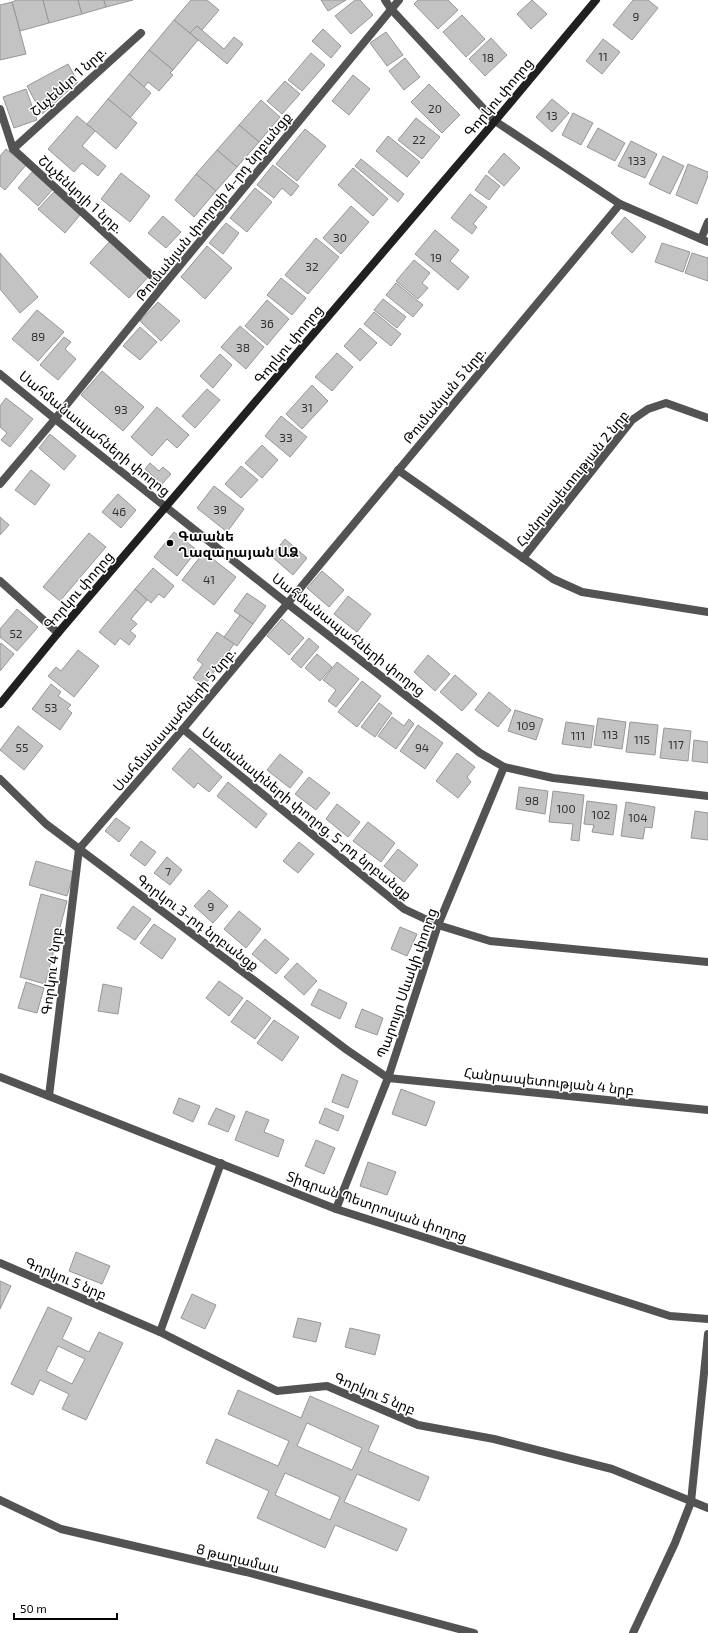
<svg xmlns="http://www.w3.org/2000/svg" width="708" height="1633" viewBox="0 0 708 1633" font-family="'Exo 2','Noto Sans Armenian',sans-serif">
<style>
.building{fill:#c3c3c3;stroke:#979797;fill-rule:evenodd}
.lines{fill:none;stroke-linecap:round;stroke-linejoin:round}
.street{stroke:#535353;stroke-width:8}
.secondary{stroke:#202020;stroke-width:8}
.poi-dot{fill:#000;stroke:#fff;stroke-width:1.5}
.labels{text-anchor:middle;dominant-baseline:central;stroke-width:3;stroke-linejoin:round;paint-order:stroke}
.number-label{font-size:12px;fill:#313131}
.street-label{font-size:14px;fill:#000;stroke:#fff}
.poi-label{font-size:14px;font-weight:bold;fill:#000;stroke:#fff;text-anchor:start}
</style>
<rect width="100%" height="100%" fill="#fff"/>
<g class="building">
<polygon points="17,0 43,0 49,23 20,31 12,2"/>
<polygon points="43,0 78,0 82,14 49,23"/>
<polygon points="78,0 104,0 106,7 82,14"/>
<polygon points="104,0 133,0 106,7"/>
<polygon points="191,0 207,0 219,10 202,30 197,26 190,33 174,20"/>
<polygon points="321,0 346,0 328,11"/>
<polygon points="355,0 360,0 373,15 351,34 335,16"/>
<polygon points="418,0 448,0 458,10 438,29 414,4"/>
<polygon points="532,0 547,14 531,29 517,14"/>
<polygon points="633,0 648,0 658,8 632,40 613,25"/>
<polygon points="12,2 26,54 0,60 0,5"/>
<polygon points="462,15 485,39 466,57 443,32"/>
<polygon points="174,20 198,40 173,70 149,50"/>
<polygon points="197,26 224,49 234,37 243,44 227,64 190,33"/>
<polygon points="323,29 341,46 331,58 312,41"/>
<polygon points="386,32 403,55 387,66 370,43"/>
<polygon points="491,38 507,55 485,76 469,59"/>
<polygon points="603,39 620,52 602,74 586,61"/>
<polygon points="149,50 173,70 170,73 173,75 159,91 148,82 144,87 129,74"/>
<polygon points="311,53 325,65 302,91 288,80"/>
<polygon points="405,58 420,77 404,90 389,71"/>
<polygon points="68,64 78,82 42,114 27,86"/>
<polygon points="129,74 151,93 130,118 108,99"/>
<polygon points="353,75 370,89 349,115 332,101"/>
<polygon points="285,81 300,94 282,114 267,101"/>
<polygon points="429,84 460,115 442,133 411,102"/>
<polygon points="26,89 37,120 14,128 3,97"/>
<polygon points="108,99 137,123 116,149 87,124"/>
<polygon points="552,99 569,113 552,132 536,117"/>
<polygon points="261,100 280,117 259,142 239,125"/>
<polygon points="573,113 593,123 581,145 562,135"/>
<polygon points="77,116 95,131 82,146 106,166 98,176 82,163 74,172 48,149"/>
<polygon points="416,118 440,137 422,159 398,140"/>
<polygon points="239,125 259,142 237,167 217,150"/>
<polygon points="598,128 625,143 615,161 587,147"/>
<polygon points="305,129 326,146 297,181 276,164"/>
<polygon points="388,136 420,162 407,177 376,151"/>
<polygon points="631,141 657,154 645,178 618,166"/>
<polygon points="6,149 26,165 5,190 0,186 0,156"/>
<polygon points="217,150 237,167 216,191 196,174"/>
<polygon points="504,153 520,168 504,186 488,172"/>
<polygon points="663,156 684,166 670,194 649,184"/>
<polygon points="361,159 404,194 398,202 355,166"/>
<polygon points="688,164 708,172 708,176 697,204 676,195"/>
<polygon points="273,165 299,186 291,196 282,188 274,198 257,185"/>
<polygon points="353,168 388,199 373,216 338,185"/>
<polygon points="33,171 53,189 38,206 18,188"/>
<polygon points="121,173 150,196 130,222 101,199"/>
<polygon points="196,174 216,191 194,217 175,200"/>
<polygon points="486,175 500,186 489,200 475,190"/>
<polygon points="255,188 272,202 247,232 230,218"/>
<polygon points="54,192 80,215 65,233 38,209"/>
<polygon points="470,194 487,207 473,224 477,227 472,234 451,218"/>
<polygon points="351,206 369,222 341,254 323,238"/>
<polygon points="163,216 181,232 166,248 148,233"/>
<polygon points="625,217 646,237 632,253 611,233"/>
<polygon points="226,223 239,233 223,254 209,243"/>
<polygon points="435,230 459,250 450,261 469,277 458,290 415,254"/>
<polygon points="316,238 339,257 308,294 285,275"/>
<polygon points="110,241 149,276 129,298 90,263"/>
<polygon points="662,243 690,252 683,272 655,262"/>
<polygon points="207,246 232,268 205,299 181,277"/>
<polygon points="0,253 38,297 20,313 0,289"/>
<polygon points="692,253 708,258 708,281 685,273"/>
<polygon points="414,260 430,273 422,283 428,288 418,299 396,281"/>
<polygon points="281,278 306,298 292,315 267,295"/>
<polygon points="396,283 423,305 413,317 386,295"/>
<polygon points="383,299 406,317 397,328 374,310"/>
<polygon points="267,300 289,319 267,345 245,326"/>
<polygon points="158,302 180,321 161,341 140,321"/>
<polygon points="37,310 64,332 38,361 12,339"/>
<polygon points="374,312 401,334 391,346 364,324"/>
<polygon points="240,326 264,347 246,369 221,347"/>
<polygon points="140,327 157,342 140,360 123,346"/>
<polygon points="360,328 377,343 360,361 344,346"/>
<polygon points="64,337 71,342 65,349 76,359 58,380 40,365"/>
<polygon points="337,353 353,367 332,391 315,377"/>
<polygon points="220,354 232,365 213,388 200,376"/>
<polygon points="102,371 144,407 123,431 81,395"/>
<polygon points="312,385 328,401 302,429 286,414"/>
<polygon points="207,389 220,400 195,428 182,416"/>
<polygon points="6,398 33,419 10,447 1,440 7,433 0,427 0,406"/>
<polygon points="157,407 189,435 177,448 167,439 152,456 131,437"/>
<polygon points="281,416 307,437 290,457 265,436"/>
<polygon points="50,434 76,456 64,470 39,448"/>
<polygon points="262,445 278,460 262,478 245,463"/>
<polygon points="150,463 159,471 163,467 171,474 162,484 145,469"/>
<polygon points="241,466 258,480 241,498 225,484"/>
<polygon points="31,470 50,485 35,505 15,490"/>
<polygon points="214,486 244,509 227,532 197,508"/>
<polygon points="118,494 136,510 121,528 102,512"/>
<polygon points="0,517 9,525 0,535"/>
<polygon points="174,532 197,550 177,576 154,557"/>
<polygon points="89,533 106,547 60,601 43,587"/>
<polygon points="285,539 307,558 293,575 271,556"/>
<polygon points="204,552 236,577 214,605 182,580"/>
<polygon points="153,568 174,586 164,598 159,594 151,603 135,589"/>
<polygon points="322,571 344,590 329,607 307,588"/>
<polygon points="135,589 147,600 131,619 137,624 130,631 136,636 129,645 120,638 115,645 99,632"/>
<polygon points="247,593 266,606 253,624 234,611"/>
<polygon points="348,596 371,614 357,632 334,614"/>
<polygon points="17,609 38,627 17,651 0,637 0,629"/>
<polygon points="240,615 253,624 237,646 224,637"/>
<polygon points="282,619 304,638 289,655 267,636"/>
<polygon points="217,632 234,644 204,686 193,678 203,664 197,660"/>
<polygon points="309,638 319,647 301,668 291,659"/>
<polygon points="1,643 14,654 0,671 0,645"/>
<polygon points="78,650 99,666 74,697 48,676 56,667 61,671"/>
<polygon points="317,654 332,667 320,681 305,668"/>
<polygon points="428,655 450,674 435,691 414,672"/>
<polygon points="337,662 359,679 336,707 328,701 336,690 323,680"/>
<polygon points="455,675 477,694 462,711 440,692"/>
<polygon points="362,681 381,696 357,727 338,712"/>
<polygon points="51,684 61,692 58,696 71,705 67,709 72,713 60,730 32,709"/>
<polygon points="489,692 511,710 498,727 475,710"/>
<polygon points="379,703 392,713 375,737 361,727"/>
<polygon points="515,710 543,719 536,740 508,731"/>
<polygon points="392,717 404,726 409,719 414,724 396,749 378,736"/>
<polygon points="598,718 626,722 622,749 594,745"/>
<polygon points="566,722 594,726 591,748 562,744"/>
<polygon points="630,722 658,725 655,755 626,752"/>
<polygon points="418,725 443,743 425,769 400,751"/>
<polygon points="18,726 43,746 24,770 0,750"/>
<polygon points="664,728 691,731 688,761 660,758"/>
<polygon points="694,740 708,742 708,763 692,761"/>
<polygon points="190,748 222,777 209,792 198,783 194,788 172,769"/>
<polygon points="457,753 475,767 467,777 471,782 458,798 436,781"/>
<polygon points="280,754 303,772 290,788 267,770"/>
<polygon points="309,777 330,793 316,810 295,794"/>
<polygon points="228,782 267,814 256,828 217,796"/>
<polygon points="519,787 548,791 545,814 516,809"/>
<polygon points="553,791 584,795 579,841 571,840 573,824 549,822"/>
<polygon points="587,801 617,805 613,835 592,832 594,825 584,824"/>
<polygon points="626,802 655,807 652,828 645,827 643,839 621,836"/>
<polygon points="337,804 360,822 348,837 326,819"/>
<polygon points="695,811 708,813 708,840 691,838"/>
<polygon points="116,818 130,828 119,842 105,831"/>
<polygon points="368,822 395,843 381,862 353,841"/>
<polygon points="141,841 156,852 145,866 130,855"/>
<polygon points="299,842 314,854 298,873 283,861"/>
<polygon points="398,849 418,865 404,882 384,866"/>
<polygon points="167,857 182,870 170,885 154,873"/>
<polygon points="36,861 74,872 67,896 29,885"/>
<polygon points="209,890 228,906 213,923 194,906"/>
<polygon points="41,894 67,901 45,984 20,977"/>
<polygon points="133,906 151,919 135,940 117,928"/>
<polygon points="239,911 261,929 246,948 224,929"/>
<polygon points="154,924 176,939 162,959 140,943"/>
<polygon points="400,927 417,934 407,956 391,949"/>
<polygon points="265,939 289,959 276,974 252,954"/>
<polygon points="297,963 317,981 304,995 284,977"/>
<polygon points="219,981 243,998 229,1016 206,998"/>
<polygon points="26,982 44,988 37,1013 18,1008"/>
<polygon points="103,984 122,988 118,1014 98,1011"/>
<polygon points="319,989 347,1003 340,1019 311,1005"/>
<polygon points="247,1000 271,1018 255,1039 231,1022"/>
<polygon points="362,1009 383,1018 377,1035 355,1027"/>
<polygon points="274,1020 299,1037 282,1061 257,1043"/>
<polygon points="342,1074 358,1081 348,1108 332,1102"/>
<polygon points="401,1089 435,1102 426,1126 392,1114"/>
<polygon points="179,1098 200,1106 193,1122 173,1113"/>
<polygon points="216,1108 235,1116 228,1132 208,1124"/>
<polygon points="325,1108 344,1116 338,1131 319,1123"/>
<polygon points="246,1111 269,1120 264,1132 284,1140 278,1157 235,1140"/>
<polygon points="316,1140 335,1148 324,1174 305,1166"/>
<polygon points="368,1162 396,1172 387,1195 360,1186"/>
<polygon points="76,1252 110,1266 102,1284 69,1271"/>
<polygon points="0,1281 11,1286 0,1309"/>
<polygon points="192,1294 216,1305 205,1329 181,1318"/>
<path d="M48,1307L72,1318L62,1339L89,1352L99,1332L123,1343L86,1420L62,1409L69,1394L40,1380L33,1395L11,1384ZM58,1346L85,1359L72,1384L46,1371Z"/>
<polygon points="298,1318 321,1323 316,1342 293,1337"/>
<polygon points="350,1328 380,1335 375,1355 345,1347"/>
<path d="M238,1390L301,1418L310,1396L379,1426L368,1451L429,1477L419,1501L357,1474L344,1502L407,1529L397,1551L335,1525L325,1548L257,1518L269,1491L206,1463L216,1439L278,1466L289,1441L228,1414ZM307,1423L362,1448L352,1470L297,1446ZM285,1473L340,1497L330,1520L275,1495Z"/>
</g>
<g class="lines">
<g class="street">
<polyline points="385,0 391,9 495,121 620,204 708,242"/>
<polyline points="0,109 13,149 163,286"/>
<polyline points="13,149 141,33"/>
<polyline points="701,239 708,222"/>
<polyline points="0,374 55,419 288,604 480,753 504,767 553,778 708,796"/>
<polyline points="398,470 553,579 582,592 708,612"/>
<polyline points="0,484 55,419 163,286 399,0"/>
<polyline points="523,558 632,420 648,409 666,403 708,418"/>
<polyline points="0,581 58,633"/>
<polyline points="183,729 404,909 438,925 490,941 708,962"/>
<polyline points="0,779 46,824 347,1050 388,1078 708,1110"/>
<polyline points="0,1077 336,1209 670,1316 708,1319"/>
<polyline points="49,1096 79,849 183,729 620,204"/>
<polyline points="336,1209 388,1078 438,925 504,767"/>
<polyline points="0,1263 160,1332 277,1391 327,1386 418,1425 494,1439 612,1469 708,1508"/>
<polyline points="160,1332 221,1163"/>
<polyline points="0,1500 61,1529 246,1572 474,1633"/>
<polyline points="633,1633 675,1543 691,1502 708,1334"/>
</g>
<polyline class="secondary" points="0,704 58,633 495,121 596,0"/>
</g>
<circle class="poi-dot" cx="170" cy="543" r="4"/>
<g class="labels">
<g class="number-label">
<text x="636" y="16">9</text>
<text x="603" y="56">11</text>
<text x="488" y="57">18</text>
<text x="435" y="108">20</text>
<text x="552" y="115">13</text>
<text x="419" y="139">22</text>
<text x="637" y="160">133</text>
<text x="340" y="237">30</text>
<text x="436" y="257">19</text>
<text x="312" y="266">32</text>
<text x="267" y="323">36</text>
<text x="38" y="336">89</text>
<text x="243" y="347">38</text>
<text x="307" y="407">31</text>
<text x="121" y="409">93</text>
<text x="286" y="437">33</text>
<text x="220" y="509">39</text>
<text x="119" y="511">46</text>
<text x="209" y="579">41</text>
<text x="16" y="633">52</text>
<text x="51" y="707">53</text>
<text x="526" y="725">109</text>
<text x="610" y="734">113</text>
<text x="578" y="735">111</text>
<text x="642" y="739">115</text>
<text x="676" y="744">117</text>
<text x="22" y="747">55</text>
<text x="422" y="747">94</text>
<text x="532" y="800">98</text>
<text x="566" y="808">100</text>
<text x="601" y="814">102</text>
<text x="638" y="817">104</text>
<text x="168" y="871">7</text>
<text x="211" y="906">9</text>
</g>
<g class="street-label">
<text transform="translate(68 81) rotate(-42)">Շևչենկո 1 նրբ.</text>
<text transform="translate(498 97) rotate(-50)">Գորկու փողոց</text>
<text transform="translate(81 194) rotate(42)">Շևչենկոյի 1 նրբ.</text>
<text transform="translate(213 206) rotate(-51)">Թումանյան փողոցի 4-րդ նրբանցք</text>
<text transform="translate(288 344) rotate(-50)">Գորկու փողոց</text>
<text transform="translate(444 395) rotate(-50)">Թումանյան 5 նրբ.</text>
<text transform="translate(95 433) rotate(39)">Սահմանապահների փողոց</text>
<text transform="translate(572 478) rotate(-51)">Հանրապետության 2 նրբ</text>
<text transform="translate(78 590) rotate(-49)">Գորկու փողոց</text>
<text transform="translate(349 634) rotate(38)">Սահմանապահների փողոց</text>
<text transform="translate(174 719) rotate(-50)">Սահմանապահների 5 նրբ.</text>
<text transform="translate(307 813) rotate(39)">Սամանափների փողոց, 5-րդ նրբանցք</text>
<text transform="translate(198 922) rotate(37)">Գորկու 3-րդ նրբանցք</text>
<text transform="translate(51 971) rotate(-83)">Գորկու 4 նրբ</text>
<text transform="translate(406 983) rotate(-71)">Պարույր Սևակի փողոց</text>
<text transform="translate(549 1081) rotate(6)">Հանրապետության 4 նրբ</text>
<text transform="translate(377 1206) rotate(19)">Տիգրան Պետրոսյան փողոց</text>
<text transform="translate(66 1278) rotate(23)">Գորկու 5 նրբ</text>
<text transform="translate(375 1393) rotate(23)">Գորկու 5 նրբ</text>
<text transform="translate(238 1558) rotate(14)">8 թաղամաս</text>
</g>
<g class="poi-label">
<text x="178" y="535">Գաանե<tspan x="178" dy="16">Ղազարայան ԱՁ</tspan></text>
</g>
</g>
<path d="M14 1613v6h103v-6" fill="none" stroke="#000000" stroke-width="2"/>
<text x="20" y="1613" font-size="12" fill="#000000" stroke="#ffffff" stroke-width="3" paint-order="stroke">50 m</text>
</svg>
